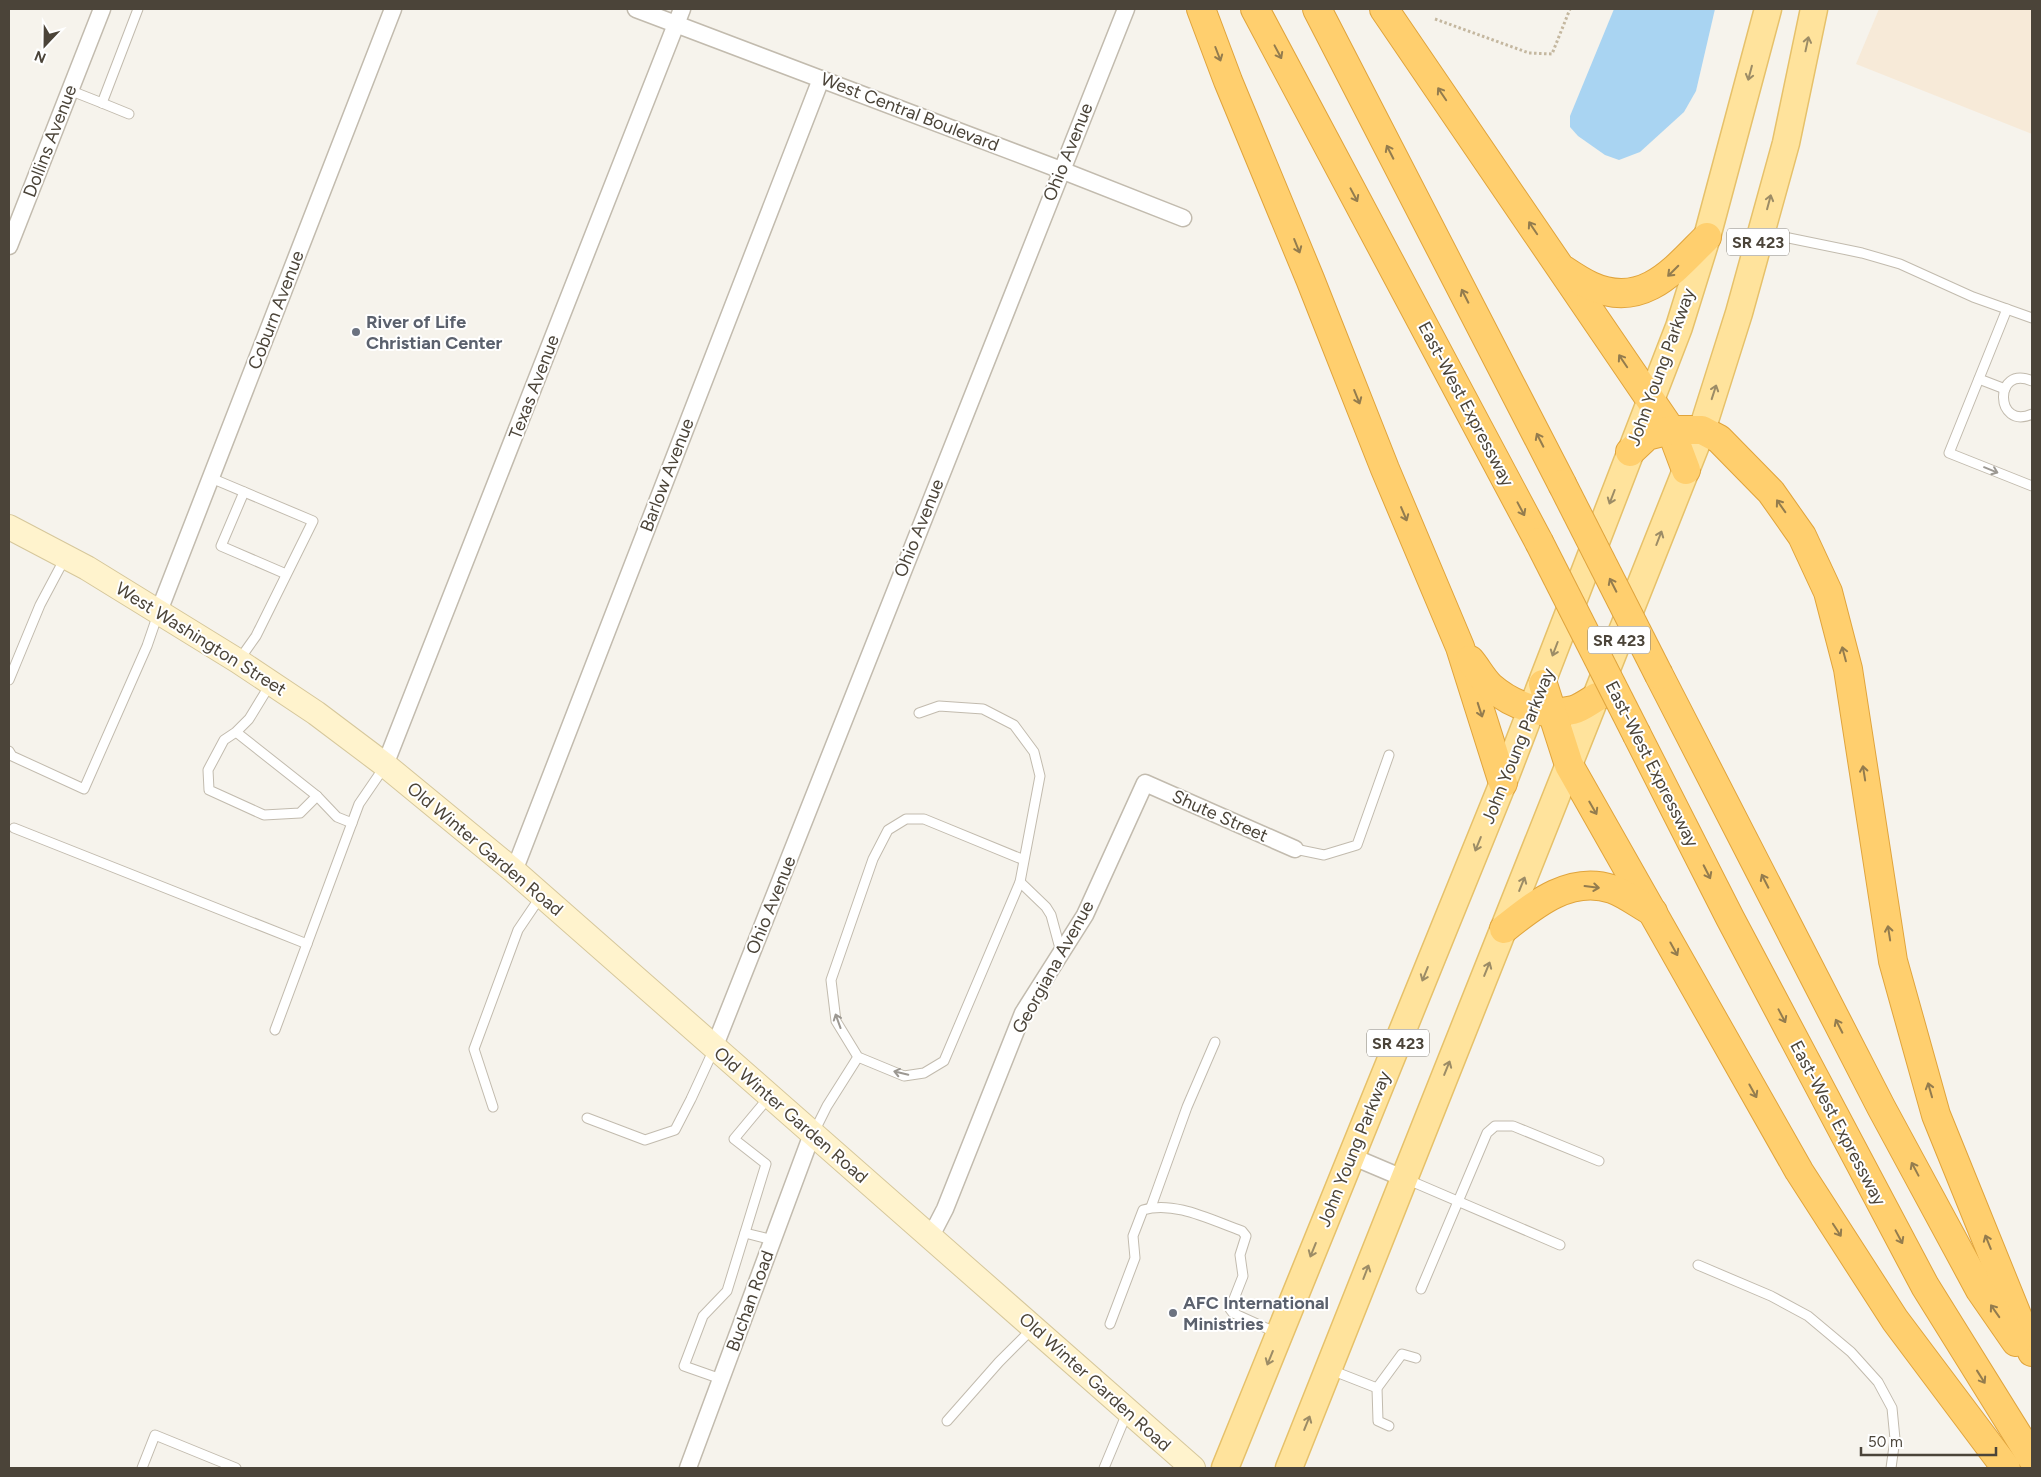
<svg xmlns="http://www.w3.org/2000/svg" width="2041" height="1477" viewBox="0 0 2041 1477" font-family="Figtree,sans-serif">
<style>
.commercial{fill:#f7ead8}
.water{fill:#a9d4f2}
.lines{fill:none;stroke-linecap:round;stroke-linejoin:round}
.service-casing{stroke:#c2bbae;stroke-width:11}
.minor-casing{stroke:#c2bbae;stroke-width:19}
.secondary-casing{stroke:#d6c79b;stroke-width:26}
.primary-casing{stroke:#e6c16a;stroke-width:29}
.motorway-casing{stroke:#e0a43c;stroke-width:30}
.path{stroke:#c4b79f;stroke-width:3;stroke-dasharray:2.5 2.5;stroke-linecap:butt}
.service{stroke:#fff;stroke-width:9}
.minor{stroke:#fff;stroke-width:16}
.secondary{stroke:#fff3cd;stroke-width:24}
.primary{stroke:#ffe39c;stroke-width:26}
.motorway{stroke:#ffcf6e;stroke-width:28}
.motorway-bridge-casing{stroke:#e0a43c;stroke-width:30;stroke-linecap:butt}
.motorway-bridge{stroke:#ffcf6e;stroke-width:28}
.oneway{stroke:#9c8c66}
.oneway2{stroke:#937c4e}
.oneway3{stroke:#9c9892}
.worship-dot{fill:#6b7280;stroke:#fff;stroke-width:2}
.labels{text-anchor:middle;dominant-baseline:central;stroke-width:4;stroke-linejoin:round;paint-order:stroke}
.shield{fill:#fff;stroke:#817c74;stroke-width:1}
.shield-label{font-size:16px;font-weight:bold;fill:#4b4439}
.street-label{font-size:18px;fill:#4b4439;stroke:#fff}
.worship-label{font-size:18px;font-weight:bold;fill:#5b616d;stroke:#fff;text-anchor:start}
</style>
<rect width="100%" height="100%" fill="#f6f3ec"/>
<polygon class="commercial" points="1879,9 2032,9 2032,134 1856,64"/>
<polygon class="water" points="1614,9 1715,9 1696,91 1684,112 1640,152 1619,160 1605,155 1578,136 1570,127 1570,116"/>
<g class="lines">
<defs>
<g id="service">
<polyline points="69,90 102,103 138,9"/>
<polyline points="102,103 129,114"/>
<polyline points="1765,231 1784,237 1862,253 1900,264 1973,297 2032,318"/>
<polyline points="2007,309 1949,453 2032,486"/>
<polyline points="1979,379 2005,389"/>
<path d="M2032,381C1993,364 1995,431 2032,414"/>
<polyline points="211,478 313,521 256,636 239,660"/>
<polyline points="244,492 221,546 286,574"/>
<polyline points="9,680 40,605 65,558"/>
<polyline points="919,713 939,706 983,709 1014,725 1034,752 1040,776 1020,882 944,1061 924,1073 904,1076 858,1057 836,1021 831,980 873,859 888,830 906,819 924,819 1024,860"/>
<polyline points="236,732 317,796 300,813 264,815 209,790 208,770 224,740 236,732 249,719 271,683"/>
<polyline points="9,751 12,756 84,789 147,646 158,614"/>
<polyline points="317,796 337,817 352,823"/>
<polyline points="14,828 307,944"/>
<polyline points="1295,849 1324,855 1357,845 1389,755"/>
<polyline points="1020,882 1046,907 1051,915 1061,952"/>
<polyline points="275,1030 359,804 385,766"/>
<polyline points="493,1107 474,1049 518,930 541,896"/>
<polyline points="587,1118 645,1140 675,1130 691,1099 714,1049"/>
<polyline points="814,1132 827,1106 858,1057"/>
<polyline points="1406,1179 1560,1245"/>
<polyline points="1151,1207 1187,1107 1215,1042"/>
<polyline points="745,1233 773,1240"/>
<polyline points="1698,1265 1771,1296 1808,1316 1851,1352 1878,1382 1892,1408 1895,1439 1891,1468"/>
<polyline points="1421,1289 1487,1133 1495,1126 1513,1126 1599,1161"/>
<path d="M1110,1324L1135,1258L1133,1236L1143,1210C1174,1200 1213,1221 1242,1231L1246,1236L1240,1255L1243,1276L1230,1309L1233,1313L1277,1333"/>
<polyline points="1331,1370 1377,1388"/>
<polyline points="721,1379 684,1366 703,1316 727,1291 766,1164 734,1139 769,1097"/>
<polyline points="947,1421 999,1362 1032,1329"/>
<polyline points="1389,1426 1378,1421 1377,1388 1402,1354 1416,1358"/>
<polyline points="142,1468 155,1435 236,1468"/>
<polyline points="1104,1468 1127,1413"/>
</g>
<g id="minor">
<polyline points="636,9 1061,170 1183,218"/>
<polyline points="9,246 102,9"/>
<polyline points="159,611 393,9"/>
<polyline points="385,765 682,9"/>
<polyline points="514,871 821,79"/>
<polyline points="714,1048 1126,9"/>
<polyline points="1351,1156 1403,1178"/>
<polyline points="931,1236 945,1209 1023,1013 1085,915 1145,783 1295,849"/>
<polyline points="688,1468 812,1134"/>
</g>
<polyline id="secondary" points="9,527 87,568 238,661 316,713 385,765 514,871 1193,1468"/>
<g id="primary">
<polyline points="1225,1468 1503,783 1679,327 1707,237 1768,9"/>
<polyline points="1289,1468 1702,430 1739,313 1786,143 1814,9"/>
</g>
<g id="motorway">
<polyline points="1201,9 1228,81 1310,279 1385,469 1460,647 1503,783"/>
<polyline points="1255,9 1539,542"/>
<polyline points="1317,9 1562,484"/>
<polyline points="1384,9 1671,430 1686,470"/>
<path d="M1564,270C1573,276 1582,282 1591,286C1643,310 1675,269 1707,237"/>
<polyline points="1630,452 1647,436 1671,430 1702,430 1719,439 1771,492 1802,536 1828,592 1848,669 1893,961 1936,1115 2032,1352"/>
<path d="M1470,660C1477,668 1483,680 1491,687C1513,706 1545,717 1573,710C1581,708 1590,701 1597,697"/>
<polyline points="1659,675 1881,1107 1980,1290 2016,1342"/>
<polyline points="1543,684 1569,765 1799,1171 1895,1320 2006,1468"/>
<polyline points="1637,735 1730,918 1925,1286 2032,1458"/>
<path d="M1504,929C1534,905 1570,875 1612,889C1626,894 1640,905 1653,912"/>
</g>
</defs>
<use href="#service" class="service-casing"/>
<use href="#minor" class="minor-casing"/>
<use href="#secondary" class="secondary-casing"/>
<use href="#primary" class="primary-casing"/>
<use href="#motorway" class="motorway-casing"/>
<polyline class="path" points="1435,19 1529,53 1552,54 1570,9"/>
<use href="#service" class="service"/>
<use href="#minor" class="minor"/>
<use href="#secondary" class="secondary"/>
<use href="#primary" class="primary"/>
<use href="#motorway" class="motorway"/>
<defs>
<g id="motorway-bridge">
<polyline points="1562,484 1659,675"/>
<polyline points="1539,542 1637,735"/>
</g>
</defs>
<use href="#motorway-bridge" class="motorway-bridge-casing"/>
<use href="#motorway-bridge" class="motorway-bridge"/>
</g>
<defs><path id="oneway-shaft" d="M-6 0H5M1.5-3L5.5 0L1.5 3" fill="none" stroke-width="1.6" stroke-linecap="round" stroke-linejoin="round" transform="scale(1.25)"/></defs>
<g class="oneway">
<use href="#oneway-shaft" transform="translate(1807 44) rotate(-78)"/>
<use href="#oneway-shaft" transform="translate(1750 73) rotate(105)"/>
<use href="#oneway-shaft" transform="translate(1769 202) rotate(-75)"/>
<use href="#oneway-shaft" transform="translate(1714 392) rotate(-72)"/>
<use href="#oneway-shaft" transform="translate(1612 497) rotate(111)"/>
<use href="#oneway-shaft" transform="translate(1659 538) rotate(-69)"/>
<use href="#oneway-shaft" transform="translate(1555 649) rotate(111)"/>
<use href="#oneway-shaft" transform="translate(1478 844) rotate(112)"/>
<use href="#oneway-shaft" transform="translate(1522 884) rotate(-68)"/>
<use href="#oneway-shaft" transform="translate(1487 969) rotate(-68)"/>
<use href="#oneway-shaft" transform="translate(1425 974) rotate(112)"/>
<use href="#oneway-shaft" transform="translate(1447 1068) rotate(-68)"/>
<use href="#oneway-shaft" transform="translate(1313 1250) rotate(112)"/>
<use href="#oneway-shaft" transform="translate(1366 1272) rotate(-69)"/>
<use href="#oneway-shaft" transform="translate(1270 1358) rotate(112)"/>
<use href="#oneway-shaft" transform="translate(1307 1423) rotate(-68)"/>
</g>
<g class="oneway2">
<use href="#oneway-shaft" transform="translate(1278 52) rotate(62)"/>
<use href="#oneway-shaft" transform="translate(1218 54) rotate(69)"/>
<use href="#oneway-shaft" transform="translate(1442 94) rotate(-124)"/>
<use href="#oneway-shaft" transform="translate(1390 152) rotate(-117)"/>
<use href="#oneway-shaft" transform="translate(1354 195) rotate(62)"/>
<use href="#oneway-shaft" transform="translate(1533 228) rotate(-124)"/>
<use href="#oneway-shaft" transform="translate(1297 246) rotate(68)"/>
<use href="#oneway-shaft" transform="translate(1673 271) rotate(135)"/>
<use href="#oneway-shaft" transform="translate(1465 296) rotate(-117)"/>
<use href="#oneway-shaft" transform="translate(1623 361) rotate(-124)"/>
<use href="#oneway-shaft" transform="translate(1357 397) rotate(68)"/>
<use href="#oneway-shaft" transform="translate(1540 440) rotate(-117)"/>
<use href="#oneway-shaft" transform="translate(1781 506) rotate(-125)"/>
<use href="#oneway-shaft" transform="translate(1521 509) rotate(62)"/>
<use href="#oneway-shaft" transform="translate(1404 514) rotate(67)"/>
<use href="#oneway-shaft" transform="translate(1613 585) rotate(-117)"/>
<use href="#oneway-shaft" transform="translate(1844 654) rotate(-105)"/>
<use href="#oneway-shaft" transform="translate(1480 710) rotate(72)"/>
<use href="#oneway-shaft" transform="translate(1864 773) rotate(-99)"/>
<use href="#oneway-shaft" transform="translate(1593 808) rotate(60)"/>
<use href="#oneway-shaft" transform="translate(1707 872) rotate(63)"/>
<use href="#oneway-shaft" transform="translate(1765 881) rotate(-117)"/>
<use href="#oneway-shaft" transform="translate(1592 887) rotate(7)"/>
<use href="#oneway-shaft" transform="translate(1889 933) rotate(-99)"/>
<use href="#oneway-shaft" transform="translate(1674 949) rotate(61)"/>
<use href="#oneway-shaft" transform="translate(1782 1016) rotate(62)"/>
<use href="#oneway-shaft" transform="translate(1839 1026) rotate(-117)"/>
<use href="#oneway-shaft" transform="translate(1930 1090) rotate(-106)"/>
<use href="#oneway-shaft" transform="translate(1753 1091) rotate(61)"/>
<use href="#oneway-shaft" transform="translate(1915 1169) rotate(-118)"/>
<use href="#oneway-shaft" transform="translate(1837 1230) rotate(57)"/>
<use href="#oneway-shaft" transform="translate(1899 1237) rotate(62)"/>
<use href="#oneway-shaft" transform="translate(1988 1242) rotate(-112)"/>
<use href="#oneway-shaft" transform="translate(1995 1311) rotate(-125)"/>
<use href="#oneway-shaft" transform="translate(1981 1377) rotate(58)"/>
</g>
<g class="oneway3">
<use href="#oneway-shaft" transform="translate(1991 470) rotate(22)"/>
<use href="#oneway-shaft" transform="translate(838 1021) rotate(-110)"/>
<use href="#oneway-shaft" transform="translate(901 1073) rotate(-167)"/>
</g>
<g class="worship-dot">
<circle cx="356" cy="332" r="5"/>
<circle cx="1173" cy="1313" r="5"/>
</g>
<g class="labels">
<g class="shield">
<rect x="1727" y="228.5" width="62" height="27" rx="4"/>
<rect x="1588" y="626.5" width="62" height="27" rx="4"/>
<rect x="1367" y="1029.5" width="62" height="27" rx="4"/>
</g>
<g class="shield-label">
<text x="1758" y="242">SR 423</text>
<text x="1619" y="640">SR 423</text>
<text x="1398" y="1043">SR 423</text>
</g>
<g class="street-label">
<text transform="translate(910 112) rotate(21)">West Central Boulevard</text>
<text transform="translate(50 141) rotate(-69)">Dollins Avenue</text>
<text transform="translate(1068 152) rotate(-68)">Ohio Avenue</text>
<text transform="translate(276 310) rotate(-69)">Coburn Avenue</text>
<text transform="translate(1661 367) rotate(-70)">John Young Parkway</text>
<text transform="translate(534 387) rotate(-69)">Texas Avenue</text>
<text transform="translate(1466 404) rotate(62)">East-West Expressway</text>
<text transform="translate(667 475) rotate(-69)">Barlow Avenue</text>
<text transform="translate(919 528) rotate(-68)">Ohio Avenue</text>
<text transform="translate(201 639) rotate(32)">West Washington Street</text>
<text transform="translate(1518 746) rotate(-68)">John Young Parkway</text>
<text transform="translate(1652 764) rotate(63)">East-West Expressway</text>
<text transform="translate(1220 816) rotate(24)">Shute Street</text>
<text transform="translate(485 849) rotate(40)">Old Winter Garden Road</text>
<text transform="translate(771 905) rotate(-68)">Ohio Avenue</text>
<text transform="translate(1053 967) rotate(-61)">Georgiana Avenue</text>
<text transform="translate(791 1115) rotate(41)">Old Winter Garden Road</text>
<text transform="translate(1838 1123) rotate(62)">East-West Expressway</text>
<text transform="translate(1354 1149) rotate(-68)">John Young Parkway</text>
<text transform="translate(750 1301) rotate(-70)">Buchan Road</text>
<text transform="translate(1095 1382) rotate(42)">Old Winter Garden Road</text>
</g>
<g class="worship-label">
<text x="366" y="322">River of Life<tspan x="366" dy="21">Christian Center</tspan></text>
<text x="1183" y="1303">AFC International<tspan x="1183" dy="21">Ministries</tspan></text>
</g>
</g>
<rect width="2041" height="1477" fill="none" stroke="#4b4439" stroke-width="20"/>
<g transform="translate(45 45) rotate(202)" stroke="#ffffff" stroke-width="4" paint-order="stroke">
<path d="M0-4L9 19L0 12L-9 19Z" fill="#4b4439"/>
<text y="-8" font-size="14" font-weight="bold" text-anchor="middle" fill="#4b4439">N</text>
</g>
<path d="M1861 1447v8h135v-8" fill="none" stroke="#4b4439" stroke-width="2.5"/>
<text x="1868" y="1447" font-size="15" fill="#4b4439" stroke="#ffffff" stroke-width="4" paint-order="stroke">50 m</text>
</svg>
